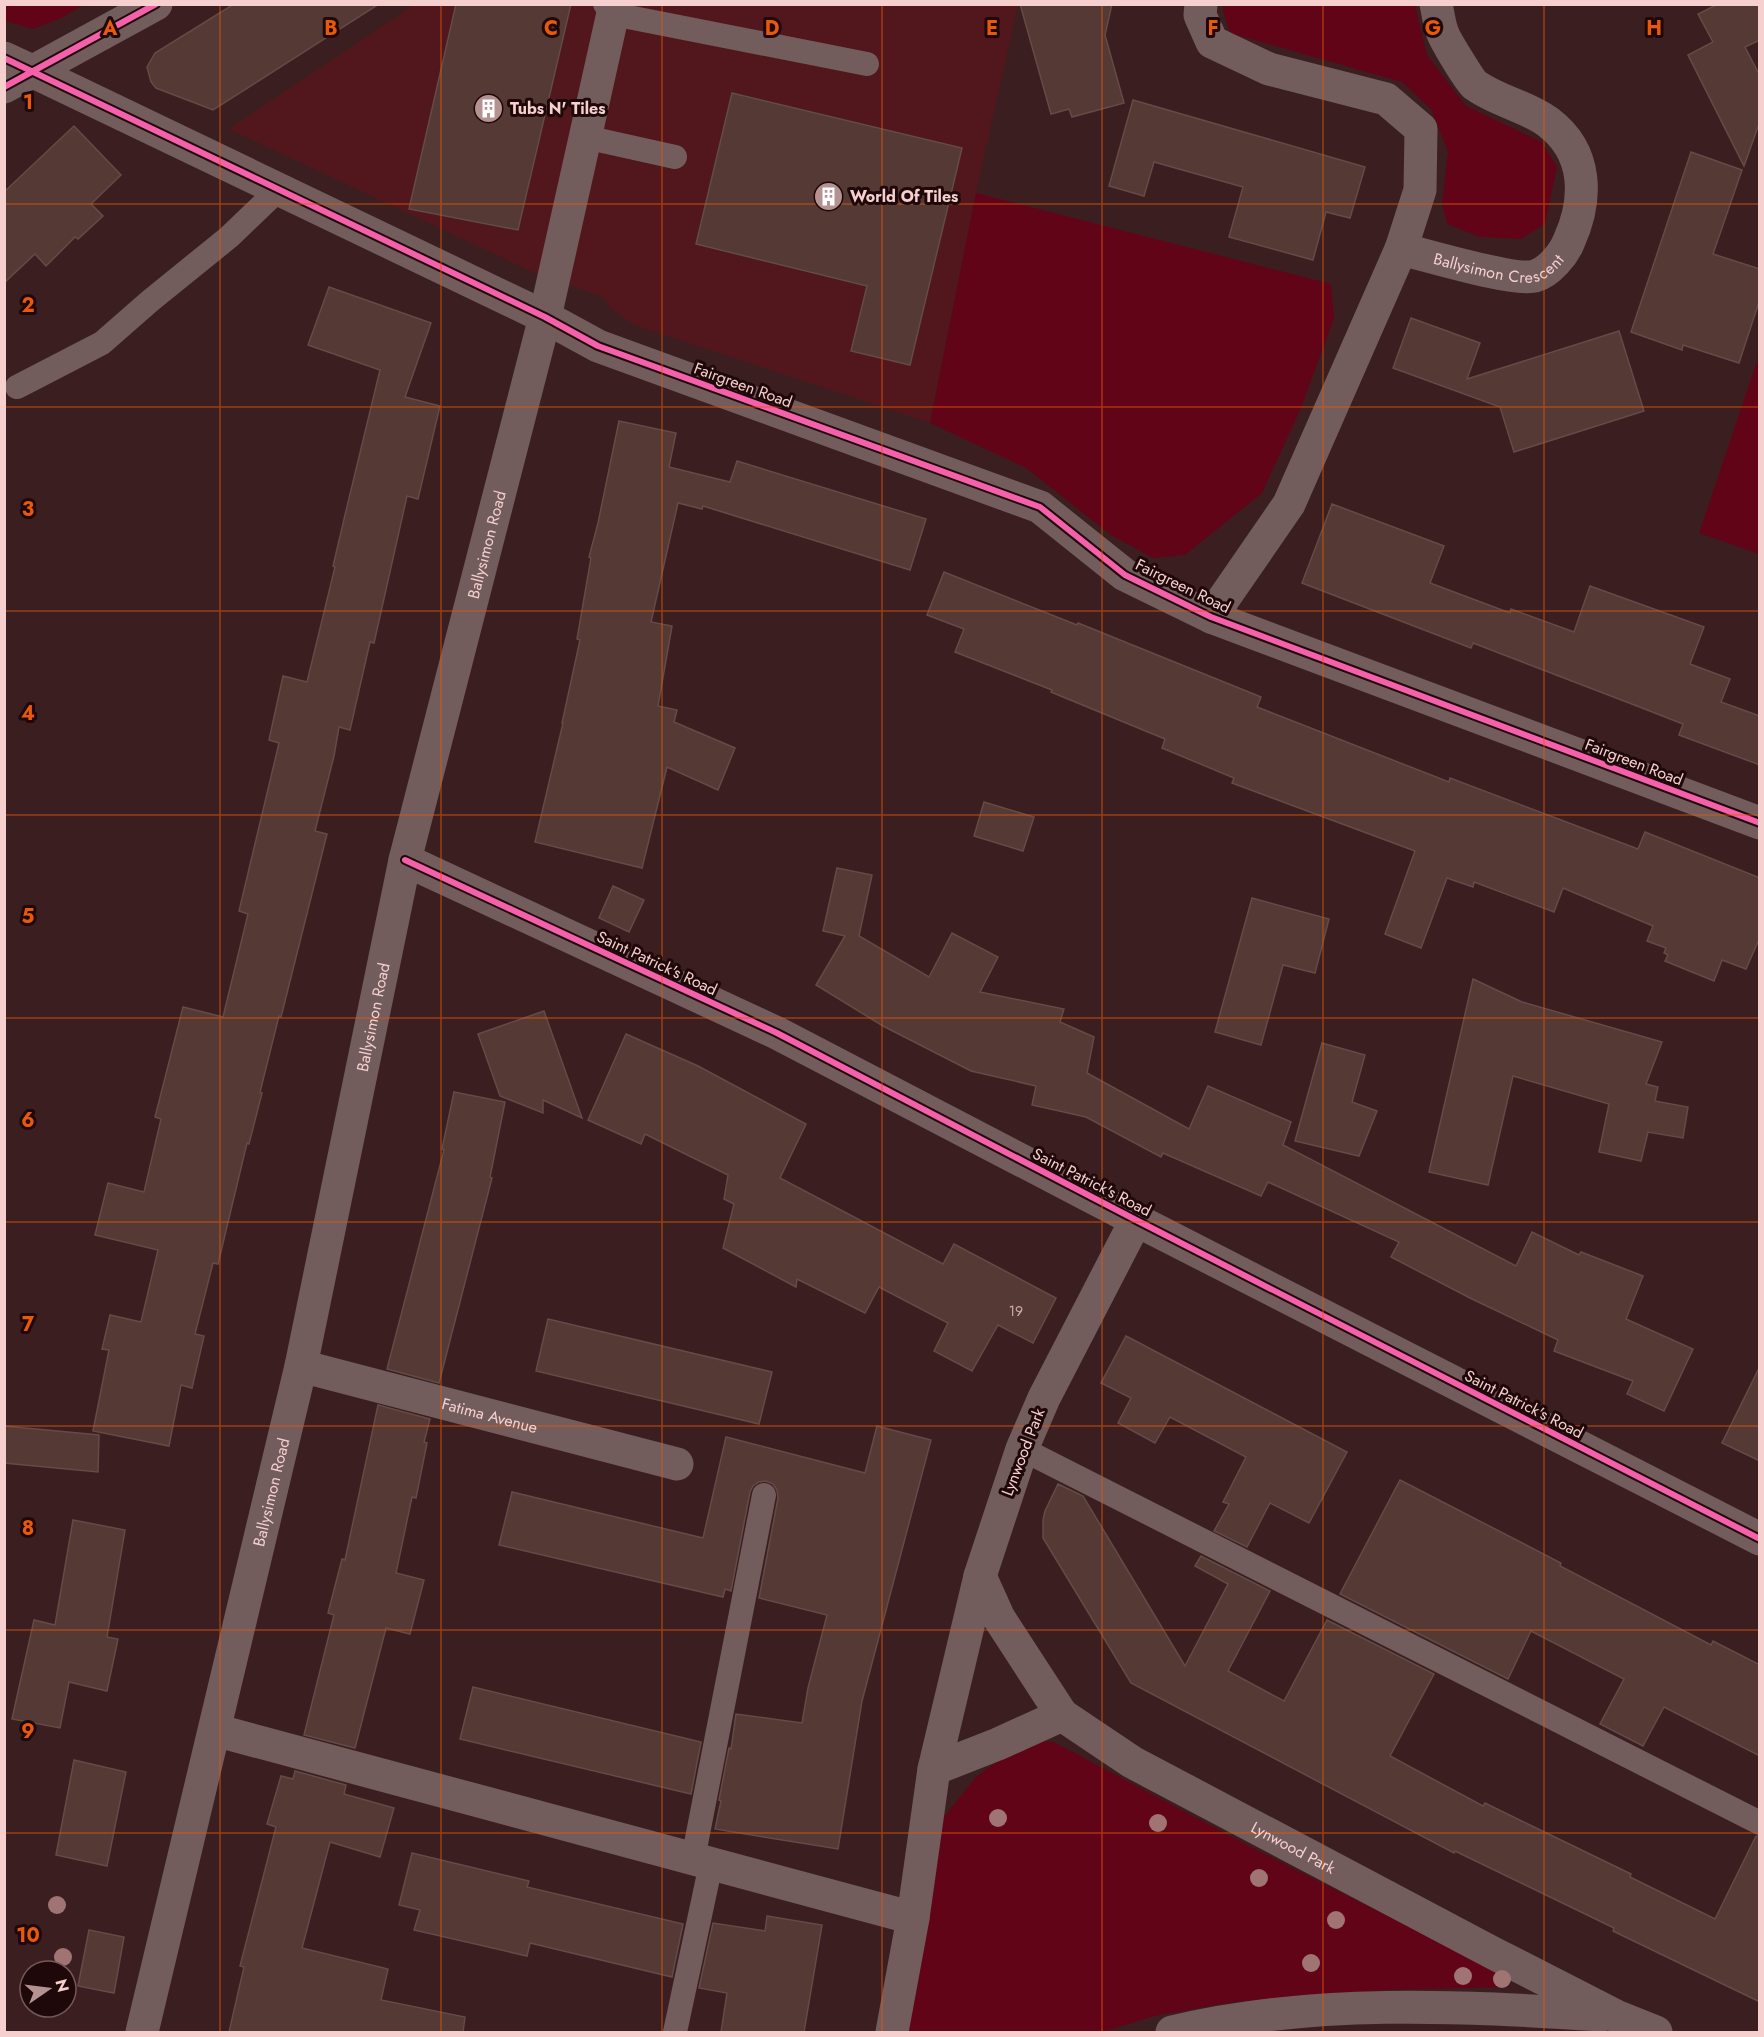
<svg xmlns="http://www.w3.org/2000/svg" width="1764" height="2037" viewBox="0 0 1764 2037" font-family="Jost,sans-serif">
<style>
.built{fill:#51171c}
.green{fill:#610417}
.building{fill:#543934;stroke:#634b48;stroke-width:1.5}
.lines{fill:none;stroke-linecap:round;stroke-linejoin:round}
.lane{stroke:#725c5c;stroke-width:24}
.street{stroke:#725c5c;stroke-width:33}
.secondary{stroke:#725c5c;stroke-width:33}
.cycleway-casing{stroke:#1f0809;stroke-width:10}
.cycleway{stroke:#f560ab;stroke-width:6}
.tree{fill:#a17474}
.grid{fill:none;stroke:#e8590c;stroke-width:1.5;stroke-opacity:0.55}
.labels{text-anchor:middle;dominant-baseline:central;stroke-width:6;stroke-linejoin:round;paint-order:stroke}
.number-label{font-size:14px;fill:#cdaaa8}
.poi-label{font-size:16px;font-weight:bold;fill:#f5d0cf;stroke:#1f0809;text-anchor:start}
.street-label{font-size:16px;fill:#f5d0cf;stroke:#1f0809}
.grid-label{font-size:20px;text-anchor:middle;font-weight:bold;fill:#e8590c;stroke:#1f0809;stroke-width:6;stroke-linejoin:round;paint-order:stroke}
</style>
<rect width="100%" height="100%" fill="#3b1f20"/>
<polygon class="built" points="413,5 1018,5 976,193 930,423 634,325 611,309 604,298 528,270 229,129"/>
<g class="green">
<polygon points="5,4 84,4 84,5 59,19 33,29 5,21"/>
<polygon points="1224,4 1415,5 1427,55 1466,106 1542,142 1557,167 1545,224 1521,239 1480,237 1447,224 1442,203 1448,152 1431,109 1402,82 1230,33 1223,10"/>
<polygon points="976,193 1331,284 1334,318 1301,408 1262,493 1185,555 1153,558 1111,535 1026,468 930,423"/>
<polygon points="1759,355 1760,554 1759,554 1699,533"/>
<polygon points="1041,1741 1054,1742 1253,1848 1498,1972 1510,1987 1386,1990 1234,2002 1154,2016 1104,2032 901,2032 940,1822 976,1777 1009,1753"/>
</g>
<g class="building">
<polygon points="234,4 379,4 213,110 156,88 151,82 147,67 155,53"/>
<polygon points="456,4 571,4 518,230 409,209"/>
<polygon points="1020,4 1112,4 1105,35 1124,103 1072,117 1069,109 1051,114"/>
<polygon points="1718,4 1760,4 1760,40 1745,47 1760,76 1760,121 1744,166 1688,55 1713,42 1698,14"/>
<polygon points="732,93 962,148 910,365 851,351 867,286 696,244"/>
<polygon points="1133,100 1365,167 1350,218 1326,212 1313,260 1229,237 1243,187 1154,162 1144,196 1109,186"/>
<polygon points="74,126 121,175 91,204 103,216 78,239 75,237 46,266 35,254 4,283 4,192"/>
<polygon points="1691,152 1742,170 1713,254 1760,269 1760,299 1739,363 1683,345 1682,350 1631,332"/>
<polygon points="329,287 431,323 405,397 440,406 418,499 407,496 374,643 370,642 350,730 339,727 334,756 315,831 327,834 281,1017 279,1016 260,1092 262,1093 249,1144 247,1143 218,1264 213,1263 195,1334 204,1336 192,1388 181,1385 169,1446 93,1431 109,1350 102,1349 110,1315 141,1322 158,1250 95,1235 108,1183 144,1192 161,1119 155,1117 183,1007 223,1017 248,914 239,911 279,743 269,740 283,676 307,682 335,567 333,566 345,515 380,370 308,345"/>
<polygon points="1411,318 1480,343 1467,379 1619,331 1644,411 1514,452 1500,407 1393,368"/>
<polygon points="619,421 676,433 669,467 730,482 737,461 926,519 910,570 703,506 702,509 678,503 651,622 672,626 658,706 677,710 674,722 735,748 718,790 667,767 642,868 535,842 563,723 562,723 580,640 577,639 591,558 589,557 598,523"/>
<polygon points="1332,504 1444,546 1430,583 1510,613 1511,609 1574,632 1590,586 1704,627 1690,664 1730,679 1721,702 1760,716 1760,765 1679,735 1683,724 1637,706 1473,643 1471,648 1302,583"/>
<polygon points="944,572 1077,625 1078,623 1261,697 1257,707 1449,782 1450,778 1638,849 1645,832 1760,878 1760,937 1746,969 1722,960 1714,981 1665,961 1668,955 1664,953 1666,948 1647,941 1653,926 1563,888 1554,912 1474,882 1473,887 1447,878 1421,948 1385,934 1415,851 1232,783 1234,778 1162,748 1165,739 1051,692 1052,690 955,652 964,629 927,615"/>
<polygon points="984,802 1034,817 1023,851 974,836"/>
<polygon points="837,868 872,875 859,936 929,977 952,933 998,957 980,992 1064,1009 1060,1022 1094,1037 1087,1073 1189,1129 1208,1086 1291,1122 1283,1145 1516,1266 1532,1232 1579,1255 1581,1252 1643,1276 1626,1319 1693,1349 1664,1411 1627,1394 1633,1381 1554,1351 1558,1340 1472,1299 1391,1257 1399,1242 1268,1182 1261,1196 1163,1153 1161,1157 1086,1117 1032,1105 1036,1086 971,1071 883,1026 816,985 845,936 823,931"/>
<polygon points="613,886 644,900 629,932 599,918"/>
<polygon points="1252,898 1329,919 1315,973 1283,965 1261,1045 1215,1032"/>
<polygon points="1473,979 1522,1002 1662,1042 1646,1084 1658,1087 1655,1101 1688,1107 1683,1138 1648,1132 1641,1161 1599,1152 1609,1104 1513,1076 1488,1185 1429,1172"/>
<polygon points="544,1011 582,1118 543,1100 543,1113 500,1096 478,1034"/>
<polygon points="626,1034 698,1066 806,1124 780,1178 943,1264 954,1244 1056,1298 1033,1343 998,1325 972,1371 934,1351 948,1323 879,1287 865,1313 797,1279 796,1287 723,1248 734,1204 724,1199 728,1175 645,1134 641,1144 588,1120"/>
<polygon points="1322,1043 1365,1055 1352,1102 1377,1111 1359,1156 1295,1141"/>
<polygon points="454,1092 505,1102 490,1177 492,1178 439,1383 387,1369 444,1150 442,1149"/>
<polygon points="548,1319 772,1372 759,1424 536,1371"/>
<polygon points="1126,1336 1347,1452 1309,1523 1270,1503 1247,1547 1214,1531 1229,1504 1223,1502 1246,1457 1170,1417 1155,1443 1118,1423 1131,1398 1101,1383"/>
<polygon points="1760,1366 1760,1461 1722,1443"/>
<polygon points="378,1405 430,1419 424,1442 427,1443 416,1498 412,1497 396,1573 424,1580 410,1634 386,1628 355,1748 304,1735 334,1615 328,1613 342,1559 345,1560"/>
<polygon points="4,1426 99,1435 98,1472 4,1463"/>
<polygon points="877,1426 931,1440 862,1701 838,1849 715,1829 721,1801 719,1800 729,1748 731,1749 736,1714 802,1723 808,1688 827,1615 759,1598 778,1498 777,1490 773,1484 766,1481 759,1482 753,1486 750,1492 731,1591 725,1589 723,1597 499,1545 512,1492 703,1538 726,1437 865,1473"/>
<polygon points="1400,1480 1561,1563 1560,1566 1711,1645 1713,1641 1760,1665 1760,1756 1664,1707 1643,1746 1600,1724 1624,1679 1531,1631 1508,1679 1340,1594"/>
<polygon points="1058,1484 1083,1496 1185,1666 1228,1584 1195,1566 1201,1556 1270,1591 1228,1671 1284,1701 1327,1620 1434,1674 1390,1756 1483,1806 1485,1803 1532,1826 1631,1874 1630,1877 1715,1919 1756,1836 1760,1837 1760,2002 1613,1931 1614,1928 1455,1851 1454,1853 1131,1683 1043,1538 1043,1520 1045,1511"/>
<polygon points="73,1520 125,1530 107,1637 118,1639 107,1691 69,1682 60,1728 12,1719 34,1620 55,1625"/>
<polygon points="473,1687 701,1742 691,1794 460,1739"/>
<polygon points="74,1760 126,1772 107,1866 56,1855"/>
<polygon points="295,1771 346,1785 344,1794 394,1808 380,1857 330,1842 302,1948 388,1969 381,2000 465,2017 463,2032 229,2032 244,1967 240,1966 276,1827 267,1824 281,1776 293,1779"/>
<polygon points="412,1853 529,1881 527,1887 683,1924 672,1977 530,1943 527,1956 414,1930 420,1910 399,1905"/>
<polygon points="767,1916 822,1925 804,2032 721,2032 727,1993 699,1988 713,1923 765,1931"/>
<polygon points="89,1930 124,1937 114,1993 78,1986"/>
</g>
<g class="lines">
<g class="lane">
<polyline points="605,4 613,14 867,64"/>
<polyline points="585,137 675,157"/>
<polyline points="17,387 102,343 150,301 229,237 279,189"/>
<polyline points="1022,1449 1760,1823"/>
<polyline points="693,1859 764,1495"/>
<polyline points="675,2032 711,1864"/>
</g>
<g class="street">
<polyline points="1201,4 1200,15 1212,42 1269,69 1386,99 1421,129 1420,190 1401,249 1289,504 1211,617"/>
<polyline points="4,58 32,71"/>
<path id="s1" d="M1401,249C1426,255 1515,282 1535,276C1549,272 1564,254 1569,241C1588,199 1588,152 1548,122C1526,106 1497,101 1475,85C1470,81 1444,39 1442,31C1439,23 1438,13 1436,4"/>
<polyline points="545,317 598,346 1040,507 1125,575 1211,617 1760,823"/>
<polyline points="405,860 777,1033 1136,1220 1760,1539"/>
<path id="s2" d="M1136,1220L1044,1398L1022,1449L980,1576L934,1769L998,1744L1062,1715L1132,1762L1493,1953L1616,2016L1656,2032"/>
<path id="s3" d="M301,1366L677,1464"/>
<polyline points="980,1576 999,1618 1062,1715"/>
<polyline points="215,1730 913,1918"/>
<polyline points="892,2032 913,1918 934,1769"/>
<path d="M1172,2032C1312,1998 1460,2006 1602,2015"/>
</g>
<g class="secondary">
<polyline points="32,71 545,317"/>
<polyline points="4,87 156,4"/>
<path id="s4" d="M142,2032L301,1366L405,860L545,317L615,4"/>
</g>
<defs>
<g id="cycleway">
<polyline points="4,58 545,317 598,346 1040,507 1125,575 1211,617 1760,823"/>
<polyline points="4,87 156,4"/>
<polyline points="405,860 777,1033 1136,1220 1760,1539"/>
</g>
</defs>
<use href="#cycleway" class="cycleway-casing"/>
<use href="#cycleway" class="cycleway"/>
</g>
<g class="tree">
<circle cx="998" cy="1818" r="9"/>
<circle cx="1158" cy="1823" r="9"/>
<circle cx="1259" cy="1878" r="9"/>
<circle cx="57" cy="1905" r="9"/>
<circle cx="1336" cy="1920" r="9"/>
<circle cx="63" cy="1957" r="9"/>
<circle cx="1311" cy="1963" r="9"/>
<circle cx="1463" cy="1976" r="9"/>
<circle cx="1502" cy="1979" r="9"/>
</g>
<path class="grid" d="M220,4V2032M441,4V2032M662,4V2032M882,4V2032M1102,4V2032M1323,4V2032M1544,4V2032M4,204H1760M4,407H1760M4,611H1760M4,815H1760M4,1018H1760M4,1222H1760M4,1426H1760M4,1630H1760M4,1833H1760"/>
<defs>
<symbol id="building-disc" viewBox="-11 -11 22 22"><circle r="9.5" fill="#b49292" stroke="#1f0809"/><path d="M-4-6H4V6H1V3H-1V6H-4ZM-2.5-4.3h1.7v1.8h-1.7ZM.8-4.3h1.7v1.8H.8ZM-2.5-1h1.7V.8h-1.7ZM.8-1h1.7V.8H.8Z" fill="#fff"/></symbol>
</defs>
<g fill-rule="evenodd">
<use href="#building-disc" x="472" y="92" width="33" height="33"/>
<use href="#building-disc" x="812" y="180" width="33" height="33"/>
</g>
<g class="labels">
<g class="number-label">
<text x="1016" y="1311">19</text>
</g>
<g class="poi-label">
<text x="510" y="108">Tubs N' Tiles</text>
<text x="850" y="196">World Of Tiles</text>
</g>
<g class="street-label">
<text stroke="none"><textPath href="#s1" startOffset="102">Ballysimon Crescent</textPath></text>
<text transform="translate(743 385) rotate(20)">Fairgreen Road</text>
<text stroke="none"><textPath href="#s4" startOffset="1527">Ballysimon Road</textPath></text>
<text transform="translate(1183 586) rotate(26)">Fairgreen Road</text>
<text transform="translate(1634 762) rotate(21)">Fairgreen Road</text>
<text transform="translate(657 963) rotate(25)">Saint Patrick's Road</text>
<text stroke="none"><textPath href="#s4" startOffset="1041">Ballysimon Road</textPath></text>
<text transform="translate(1092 1182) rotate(27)">Saint Patrick's Road</text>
<text transform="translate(1524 1404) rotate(27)">Saint Patrick's Road</text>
<text stroke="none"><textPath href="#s3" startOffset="195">Fatima Avenue</textPath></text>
<text transform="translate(1023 1452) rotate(-69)">Lynwood Park</text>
<text stroke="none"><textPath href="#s4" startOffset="555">Ballysimon Road</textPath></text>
<text stroke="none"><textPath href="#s2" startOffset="994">Lynwood Park</textPath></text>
</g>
</g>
<g class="grid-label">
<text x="110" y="35">A</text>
<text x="331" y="35">B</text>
<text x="551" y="35">C</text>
<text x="772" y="35">D</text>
<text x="992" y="35">E</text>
<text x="1213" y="35">F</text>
<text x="1433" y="35">G</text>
<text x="1654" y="35">H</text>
<text x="28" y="109">1</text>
<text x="28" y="312">2</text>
<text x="28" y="516">3</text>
<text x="28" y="720">4</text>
<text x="28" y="923">5</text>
<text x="28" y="1127">6</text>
<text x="28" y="1331">7</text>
<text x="28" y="1535">8</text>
<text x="28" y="1738">9</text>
<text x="28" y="1942">10</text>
</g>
<rect width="1764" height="2037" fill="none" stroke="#f5d0cf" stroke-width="12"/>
<g transform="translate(48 1989) rotate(76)"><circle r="28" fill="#1f0809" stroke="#755858" stroke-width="1.5"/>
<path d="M0-4.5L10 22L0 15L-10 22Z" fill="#b49292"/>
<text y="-9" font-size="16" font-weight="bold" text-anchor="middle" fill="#f5d0cf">N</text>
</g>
</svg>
